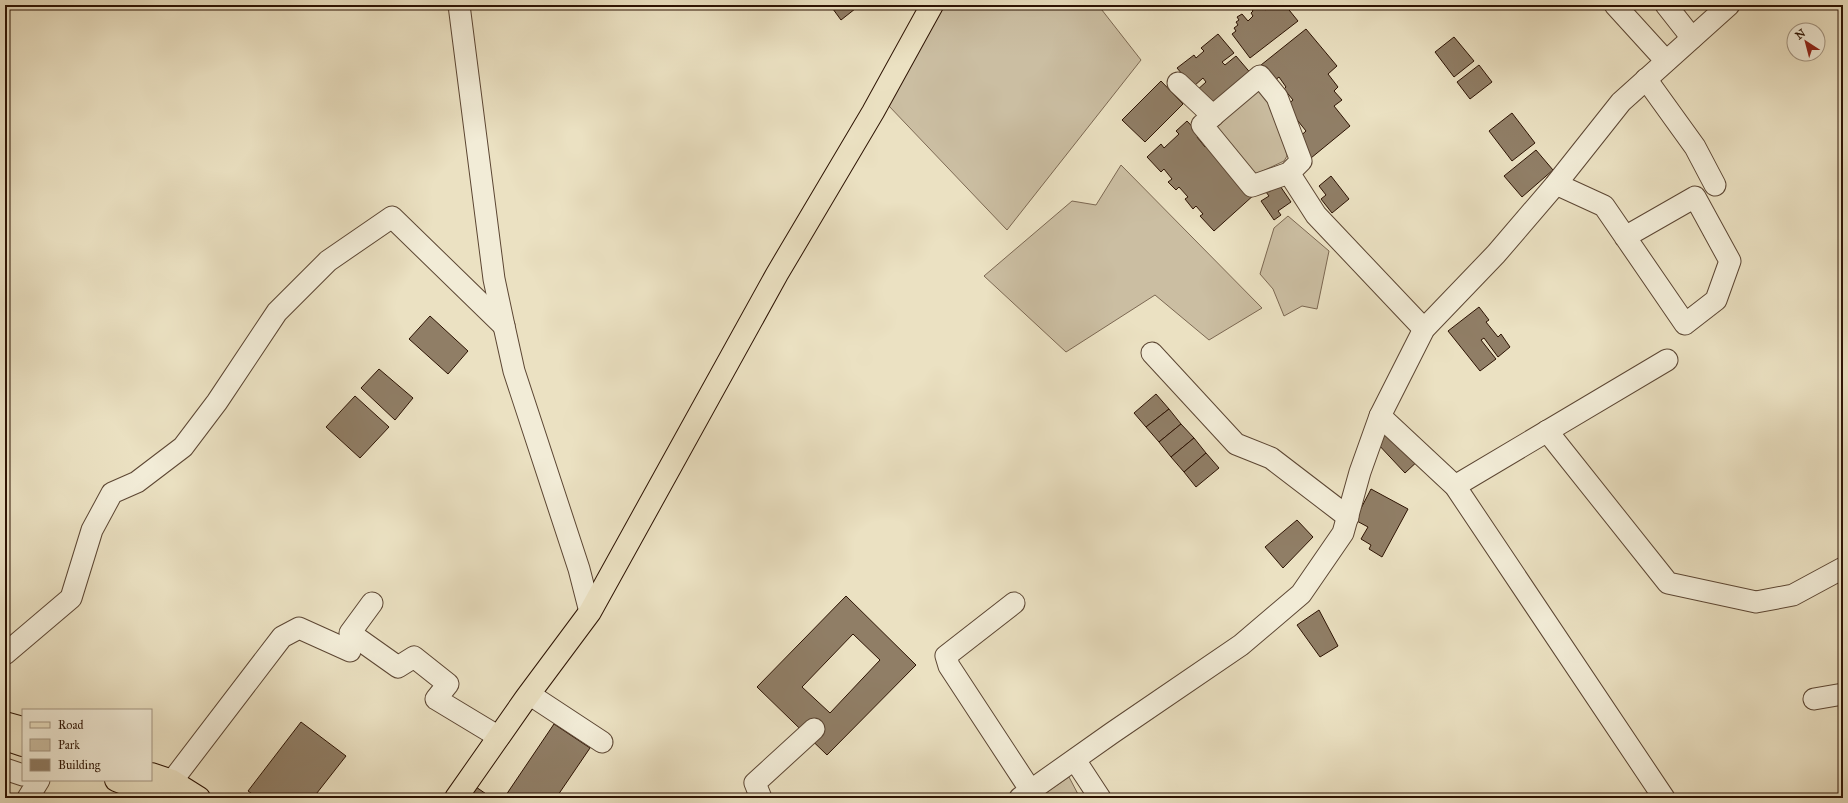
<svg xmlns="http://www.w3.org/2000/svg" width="1848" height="803" viewBox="0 0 1848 803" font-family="'IM FELL Great Primer',serif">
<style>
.green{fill:#cbbea2;stroke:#7c6852}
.building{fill:#907e66;stroke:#2d1303;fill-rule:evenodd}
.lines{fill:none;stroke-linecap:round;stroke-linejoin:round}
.minor-casing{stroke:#5c4633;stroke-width:23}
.major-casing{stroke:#2d1303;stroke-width:24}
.minor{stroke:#f2ecd7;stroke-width:21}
.major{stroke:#ebe1c2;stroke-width:22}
</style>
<rect width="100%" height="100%" fill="#ebe1c2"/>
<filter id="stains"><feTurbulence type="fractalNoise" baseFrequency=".005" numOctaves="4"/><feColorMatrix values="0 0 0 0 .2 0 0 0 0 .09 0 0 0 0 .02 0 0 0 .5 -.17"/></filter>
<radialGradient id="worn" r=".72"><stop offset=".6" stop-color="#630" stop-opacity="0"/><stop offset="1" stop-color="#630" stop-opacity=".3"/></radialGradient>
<g class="green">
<polygon points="945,5 1098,5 1141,60 1007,230 888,105"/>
<polygon points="1261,88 1274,99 1287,156 1284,161 1250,177 1211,128"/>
<polygon points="1121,165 1262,308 1209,340 1155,295 1066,352 984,276 1072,201 1096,205"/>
<polygon points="1288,216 1329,251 1317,309 1302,306 1284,316 1273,289 1260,274 1274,228"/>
<polygon points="1069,777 1080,798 1038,798"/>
</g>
<g class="building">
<polygon points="830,5 860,5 841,20"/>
<polygon points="1254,5 1259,7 1261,6 1265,10 1269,7 1267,5 1285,5 1298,21 1250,58 1232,34 1236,31 1234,28 1238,25 1236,22 1239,20 1237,17 1242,14 1248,21 1253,16 1251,13 1253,11 1251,8"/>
<polygon points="1306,29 1337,66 1328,74 1338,87 1334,91 1342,100 1334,106 1350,126 1311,158 1296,140 1306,131 1286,106 1293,100 1284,89 1286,87 1279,77 1274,81 1261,65"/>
<polygon points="1218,34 1234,53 1222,62 1225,65 1236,56 1253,76 1237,89 1233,85 1224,93 1212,110 1196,91 1206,82 1203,78 1193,87 1177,68 1194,55 1196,58 1204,51 1201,48"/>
<polygon points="1454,37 1474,61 1454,77 1435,52"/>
<polygon points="1479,65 1492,82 1470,99 1457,82"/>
<polygon points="1161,81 1183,104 1145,142 1122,120"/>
<polygon points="1512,113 1535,143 1512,161 1489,131"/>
<polygon points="1187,121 1200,135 1197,137 1205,147 1209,144 1255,194 1214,231 1200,216 1203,214 1196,206 1193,209 1185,199 1188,197 1179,187 1176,190 1168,182 1172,179 1164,169 1161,172 1147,157 1161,144 1164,148 1179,134 1176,131"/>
<polygon points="1536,150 1553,170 1522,197 1504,176"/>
<polygon points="1331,176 1349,199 1332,213 1321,199 1326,195 1319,186"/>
<polygon points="1276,180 1291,202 1278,211 1281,215 1274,220 1261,201 1269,196 1263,188"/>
<polygon points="1479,307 1489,320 1486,322 1498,337 1501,334 1510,347 1498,357 1484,338 1481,340 1496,359 1480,371 1448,331"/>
<polygon points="430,316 468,351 448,374 409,339"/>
<polygon points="379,369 413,398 395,420 361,388"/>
<polygon points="1156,394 1169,409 1146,427 1134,413"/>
<polygon points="355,396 389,427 360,458 326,427"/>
<polygon points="1169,409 1181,424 1159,442 1146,427"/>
<polygon points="1181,424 1194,438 1171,457 1159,442"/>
<polygon points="1389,427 1422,457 1405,473 1376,442"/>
<polygon points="1194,438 1206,453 1184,472 1171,457"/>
<polygon points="1206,453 1219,468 1196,487 1184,472"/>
<polygon points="1371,489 1408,509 1382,557 1369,549 1371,545 1361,539 1368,527 1355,520"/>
<polygon points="1297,520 1313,537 1283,568 1265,547"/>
<path d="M846,596L916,665L827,755L757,687ZM853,634L880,660L830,713L802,687Z"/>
<polygon points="1319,610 1338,646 1320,657 1297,625"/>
<polygon points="301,722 346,756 313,798 258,798 248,791"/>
<polygon points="554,724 590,748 556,798 504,798"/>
<polygon points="476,787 492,798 468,798"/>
</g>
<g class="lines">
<defs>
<g id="minor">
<polyline points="459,5 494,279 504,326 514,371 579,569 590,612"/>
<polyline points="1615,5 1666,61"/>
<polyline points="1666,5 1692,38"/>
<polyline points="1646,79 1695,147 1715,185"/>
<polyline points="1178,83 1213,116"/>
<polyline points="1289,173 1301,161 1277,97 1260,76 1202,125 1252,186 1289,173 1316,215 1424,329"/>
<polyline points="1556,184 1604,206 1685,324 1716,300 1730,261 1695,197 1625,237"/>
<polyline points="1152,353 1236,444 1271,458 1348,517"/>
<polyline points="1380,416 1455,486 1664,798"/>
<polyline points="1547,431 1668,583 1756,602 1793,595 1843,568"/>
<polyline points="1455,486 1667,360"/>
<polyline points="372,603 350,633 398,667 414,657 448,684 436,699 499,737"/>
<polyline points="1014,603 946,656 949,666 1031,791"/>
<polyline points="5,654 71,598 92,530 112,493 137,482 183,447 217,402 277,312 328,261 392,217 504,326"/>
<polyline points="529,694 602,742"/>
<polyline points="1814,699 1843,694"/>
<polyline points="1075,760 1100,798"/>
<polyline points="5,769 23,775"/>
<polyline points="172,781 282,637 299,628 350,651"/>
<polyline points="28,798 39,780"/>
<polyline points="761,798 755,783 814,729"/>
<polyline points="1020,798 1112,733 1241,645 1301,594 1343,533 1360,472 1380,416 1424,329 1496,254 1556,184 1621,102 1729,5"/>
</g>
<g id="major">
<polyline points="5,723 23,728"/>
<polyline points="5,739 23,745"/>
<polyline points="151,774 172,781 199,798"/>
<polyline points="116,780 161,798"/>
<polyline points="456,798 526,698 590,612 777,274 873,112 932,5"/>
</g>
</defs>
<use href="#minor" class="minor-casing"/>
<use href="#major" class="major-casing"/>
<use href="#minor" class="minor"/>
<use href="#major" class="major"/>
</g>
<rect width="1848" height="803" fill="none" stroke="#ebe1c2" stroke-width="20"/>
<rect x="6" y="6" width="1836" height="791" fill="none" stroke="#2d1303" stroke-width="2"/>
<rect x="10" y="10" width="1828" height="783" fill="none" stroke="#2d1303"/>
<rect x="22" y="709" width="130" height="72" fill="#f2ecd7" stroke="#a39582"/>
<rect x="30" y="722" width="20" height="6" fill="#ebe1c2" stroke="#a39582"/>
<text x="58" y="729" font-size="12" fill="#2d1303">Road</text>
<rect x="30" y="739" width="20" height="12" fill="#cbbea2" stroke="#a39582"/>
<text x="58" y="749" font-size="12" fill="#2d1303">Park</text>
<rect x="30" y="759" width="20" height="12" fill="#907e66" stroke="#a39582"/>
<text x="58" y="769" font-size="12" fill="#2d1303">Building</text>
<g transform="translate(1806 42) rotate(324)"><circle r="19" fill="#f2ecd7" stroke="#a39582"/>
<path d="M0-3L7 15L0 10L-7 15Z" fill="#8f2418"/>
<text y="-6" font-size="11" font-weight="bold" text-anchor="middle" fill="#2d1303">N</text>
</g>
<rect width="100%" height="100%" filter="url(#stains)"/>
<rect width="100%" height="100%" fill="url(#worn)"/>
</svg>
